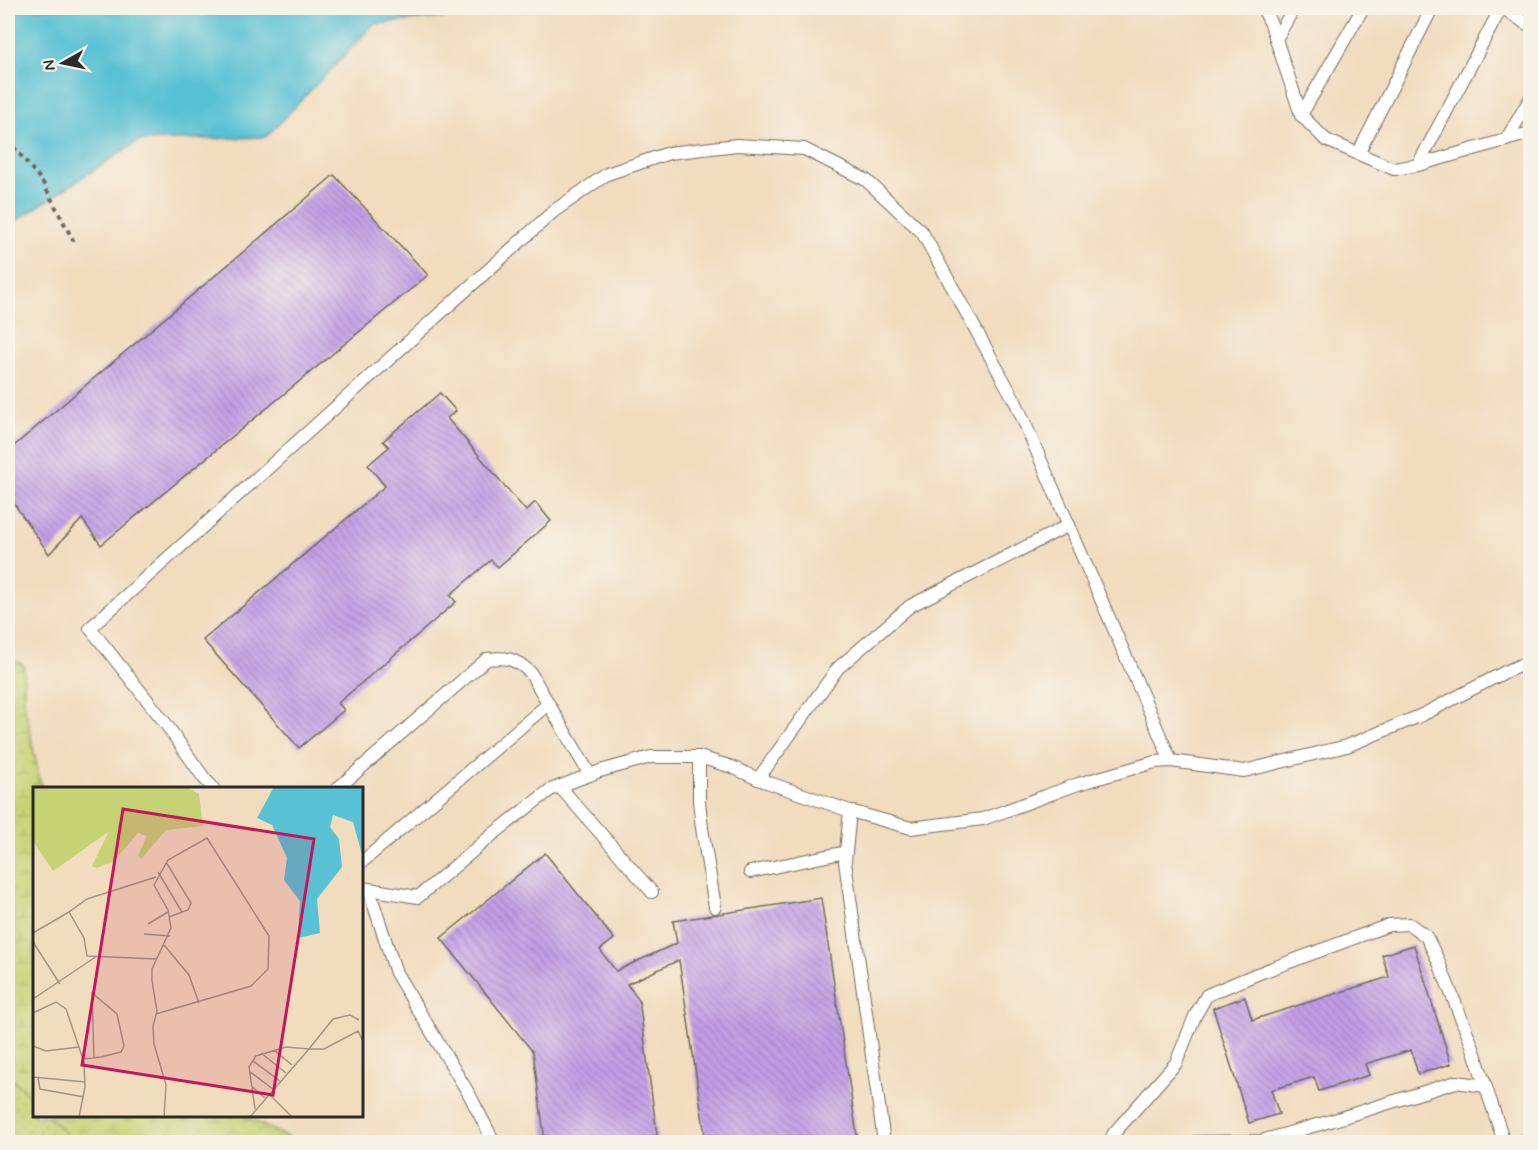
<svg xmlns="http://www.w3.org/2000/svg" width="1538" height="1150" viewBox="0 0 1538 1150" font-family="Mynerve,sans-serif">
<style>
.wetland{fill:url(#wetland-marsh);stroke:#787f50;stroke-width:1.5}
.park{fill:url(#park-dots);stroke:#787f50;stroke-width:1.5}
.water{fill:#58c1d4;stroke:#427680;stroke-width:1.5}
.building{fill:url(#building-back-hatch)}
.lines{fill:none;stroke-linecap:round;stroke-linejoin:round}
.lane-casing{stroke:#70695e;stroke-width:14}
.path{stroke:#70695e;stroke-width:4;stroke-dasharray:4.5 4.5;stroke-linecap:butt}
.lane{stroke:#fff;stroke-width:12}
.inset-road{fill:none;stroke:#a29583;stroke-width:1.5}
.view{fill:#c2185b;fill-opacity:0.15;stroke:#c2185b;stroke-width:3}
.inset-edge{fill:none;stroke:#2b2b2b;stroke-width:3}
</style>
<defs>
<pattern id="wetland-marsh" width="20" height="14" patternUnits="userSpaceOnUse" patternTransform="scale(1.5)"><rect width="20" height="14" fill="#c6d374"/><path d="M1 5h8M5 5V1M11 12h8M15 12V8" fill="none" stroke="#aab565"/></pattern>
<pattern id="park-dots" width="8" height="8" patternUnits="userSpaceOnUse" patternTransform="scale(1.5)"><rect width="8" height="8" fill="#c6d374"/><path d="M2 2h.1M6 6h.1" fill="none" stroke="#aab565" stroke-width="1.8" stroke-linecap="round"/></pattern>
<pattern id="building-back-hatch" width="6" height="6" patternUnits="userSpaceOnUse" patternTransform="scale(1.5)"><rect width="6" height="6" fill="#c29ee6"/><path d="M-1 5l2 2M0 0l6 6M5-1l2 2" fill="none" stroke="#9e81bb"/></pattern>
</defs>
<rect width="100%" height="100%" fill="#f7f3e8"/>
<filter id="ink" filterUnits="userSpaceOnUse"><feTurbulence type="fractalNoise" baseFrequency=".0167" numOctaves="2"/><feDisplacementMap in="SourceGraphic" scale="12" xChannelSelector="R" yChannelSelector="G"/><feConvolveMatrix kernelMatrix="1 2 1 2 8 2 1 2 1" color-interpolation-filters="sRGB"/></filter>
<filter id="wash" filterUnits="userSpaceOnUse"><feTurbulence type="fractalNoise" baseFrequency=".008" numOctaves="4" result="noise"/><feDisplacementMap in="SourceGraphic" scale="24" xChannelSelector="R" yChannelSelector="G"/><feGaussianBlur stdDeviation="1.35" result="paint"/><feColorMatrix in="noise" values="0 0 0 0 0 0 0 0 0 0 0 0 0 0 0 0 0 1.4 0 .05"/><feComposite in="paint" operator="in"/></filter>
<g filter="url(#wash)">
<rect width="100%" height="100%" fill="#f1dcbd"/>
<polygon class="wetland" points="8,659 24,665 24,701 38,773 42,788 34,788 34,1116 244,1116 297,1142 33,1142 8,1120"/>
<polygon class="park" points="8,1075 34,1102 34,1116 48,1116 74,1142 8,1142"/>
<polygon class="water" points="8,8 542,8 374,24 266,137 138,141 8,226"/>
<g id="blocks">
<g class="building">
<polygon points="334,175 428,275 101,545 82,519 49,554 8,495 8,451"/>
<polygon points="440,393 456,411 447,418 526,511 535,502 551,521 498,567 491,560 450,595 456,602 338,703 344,710 299,748 203,640 385,486 368,465 389,447 383,441"/>
<polygon points="545,853 614,939 600,950 616,971 677,943 673,921 821,898 858,1142 706,1142 679,960 627,984 639,1000 658,1142 545,1142 533,1052 441,938"/>
<polygon points="1414,945 1451,1064 1418,1074 1411,1050 1365,1064 1369,1075 1319,1091 1314,1077 1271,1090 1279,1114 1249,1123 1213,1008 1245,997 1252,1020 1389,977 1382,955"/>
</g>
</g>
</g>
<g filter="url(#ink)">
<use href="#blocks" fill-opacity="0" stroke="#70695e" stroke-width="1.5"/>
<g class="lines">
<defs>
<g id="lane">
<polyline points="1263,8 1271,24 1301,115 1326,140 1394,169 1418,165 1530,133"/>
<polyline points="1503,8 1530,26"/>
<polyline points="1276,39 1294,8"/>
<polyline points="1301,115 1363,8"/>
<polyline points="1506,140 1530,99"/>
<polyline points="1358,154 1432,8"/>
<polyline points="1418,165 1501,8"/>
<polyline points="699,757 699,801 702,828 715,907"/>
<polyline points="758,779 838,668 910,606 1069,525"/>
<polyline points="560,787 652,892"/>
<polyline points="213,788 204,778 163,720 90,628 554,211 607,174 669,153 737,145 804,149 866,180 922,232 1016,403 1171,761"/>
<path d="M338,788L487,659C507,657 514,658 530,672L590,775"/>
<polyline points="850,811 845,862 884,1142"/>
<polyline points="362,862 548,704"/>
<polyline points="750,872 846,852"/>
<polyline points="362,888 418,897 492,835 550,790 600,771 651,757 699,757 732,767 758,779 850,811 911,828 983,819 1078,784 1155,762 1171,761 1244,771 1347,746 1422,715 1505,672 1530,661"/>
<polyline points="369,890 396,973 469,1094 494,1142"/>
<polyline points="1110,1142 1114,1133 1176,1063 1195,1016 1207,995 1257,974 1389,925 1409,924 1426,936 1437,958 1472,1045 1504,1142"/>
<polyline points="1195,1142 1261,1141 1334,1120 1456,1082 1485,1086"/>
<polyline points="1519,1142 1530,1140"/>
</g>
</defs>
<use href="#lane" class="lane-casing"/>
<polyline class="path" points="8,140 42,181 74,242"/>
<use href="#lane" class="lane"/>
</g>
</g>
<g transform="translate(33 787)">
<rect width="330" height="330" fill="#f1dcbd"/>
<path d="M129,0H154L166,7L170,39L133,43L108,72L105,69L114,49L105,46L81,74L64,81L59,79L79,38Z" fill="#c6d374"/>
<path d="M0,0H139L20,84L0,54Z" fill="#c6d374"/>
<path d="M241,0H330V71L320,35L300,28L297,40L306,52L309,80L284,112L287,146L265,151L267,114L251,93L254,71L239,38L224,31Z" fill="#58c1d4"/>
<path class="inset-road" d="M133,75L158,116L155,123L136,130M125,85L149,125M123,90L54,112L36,125L51,151L54,169L124,172M115,137L135,125M0,146L36,125M111,147L137,149M0,155L27,197M131,158L156,188L166,216M0,212L64,169M0,226L23,215L33,222L51,275L52,300L46,330M123,227L218,199L235,182L236,149L174,51L135,73L121,98L135,123L138,141L119,182V194L124,224L120,239L121,257L133,298L131,330M0,259L13,264L46,260M241,263L259,278M228,266L253,286M50,272L68,270L88,265L91,259L84,227L59,206L61,271M220,274L247,294M216,284L240,302M0,290L52,295M5,291L7,302L51,310M218,299L232,311M236,307L259,330M222,322L216,280L223,269L253,260L276,262L300,232L317,228L326,233M217,330L276,262H291L325,244L330,254"/>
<path class="view" d="M90,22L281,52L240,308L49,278Z"/>
<rect width="330" height="330" class="inset-edge"/>
</g>
<rect width="1538" height="1150" fill="none" stroke="#f7f3e8" stroke-width="30"/>
<g transform="translate(63 63) rotate(261)" stroke="#f7f3e8" stroke-width="4.5" paint-order="stroke">
<path d="M0-4.5L10 22L0 15L-10 22Z" fill="#2b2b2b"/>
<text y="-9" font-size="16" font-weight="bold" text-anchor="middle" fill="#2b2b2b">N</text>
</g>
</svg>
